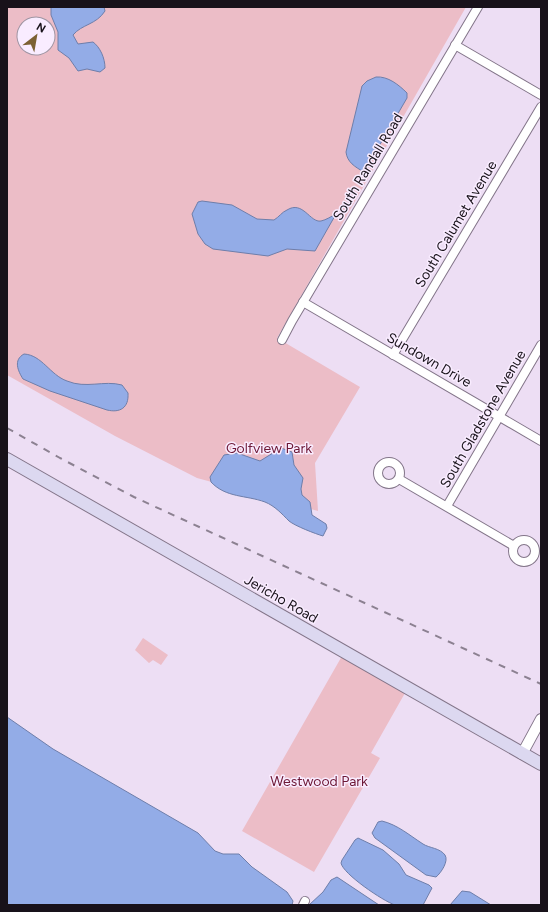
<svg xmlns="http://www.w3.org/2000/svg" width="548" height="912" viewBox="0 0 548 912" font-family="Figtree,sans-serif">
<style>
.green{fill:#ecbdc7;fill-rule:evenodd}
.water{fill:#93ace7;stroke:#6e7eaa}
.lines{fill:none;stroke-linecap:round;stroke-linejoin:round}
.minor-casing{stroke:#837589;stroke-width:10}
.tertiary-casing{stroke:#837589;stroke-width:12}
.secondary-casing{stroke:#837589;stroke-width:14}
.minor{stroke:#fff;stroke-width:8}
.tertiary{stroke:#fff;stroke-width:10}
.secondary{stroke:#dcd8f0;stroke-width:12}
.rail{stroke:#8c8191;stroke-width:2;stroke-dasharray:7 7;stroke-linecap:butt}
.labels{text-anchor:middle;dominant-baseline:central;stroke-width:3;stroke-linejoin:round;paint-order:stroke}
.street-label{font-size:14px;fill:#18121a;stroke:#f9ecff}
.park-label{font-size:14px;fill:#6d1836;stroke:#f9ecff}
</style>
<rect width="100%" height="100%" fill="#eddef4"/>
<g class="green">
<path d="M7,7H466L277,338L360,387L315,463L318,511L197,478L115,436L7,375ZM24,24H48V48H24Z"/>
<polygon points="143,638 168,655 161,665 153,660 149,663 135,650"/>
<polygon points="342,656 405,693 371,753 380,758 314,872 242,831"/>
</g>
<g class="water">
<path d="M51,7H104L105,11C96,25 82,24 73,35L78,44L93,42C100,47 105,58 105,68L100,72L87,69L78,71L69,58L58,50V32L51,15Z"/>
<path d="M376,77C388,76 399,85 407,93V98L364,172C355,167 347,162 346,152L362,86L367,81Z"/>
<path d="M202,201L232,205L257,219L274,220C279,217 282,212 287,210C303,200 310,223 321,221C326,220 332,216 336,214L315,251L287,249L268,256L213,249L205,244L198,234L192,214L198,202Z"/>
<path d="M24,354C42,355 50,375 67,381C86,389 104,380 122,385L128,393C129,408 120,413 107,410L50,391L23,379C18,371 13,360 24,354Z"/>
<path d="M281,448L292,452L294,465L303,478L301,489L302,495L310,502L312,515L326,524L327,528L323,536C316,534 295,526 289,521C282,514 275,506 265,502C246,495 226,498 211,482L210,477L224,455L237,453L260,461Z"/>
<polygon points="7,717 53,749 198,833 215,851 223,854 239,854 252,867 287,892 293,901 292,905 7,905"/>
<path d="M382,821C398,825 409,835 423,844C429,848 440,848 445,855C449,861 441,873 436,877L426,875L375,838L372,833L378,822Z"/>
<path d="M358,838L383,850L399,864L406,875L429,885L432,888L423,905C415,905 403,907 395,905C383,901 343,874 341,863L342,860L355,840Z"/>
<polygon points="337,877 379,905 309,905 323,892 331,880"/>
<polygon points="462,891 470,892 491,905 450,905"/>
</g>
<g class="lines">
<defs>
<g id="minor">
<polyline points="455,45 541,95"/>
<polyline points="303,302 541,441"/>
<polyline points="282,340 292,321 478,7"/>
<polyline points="393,355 541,107"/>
<circle cx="389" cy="473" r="11"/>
<polyline points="399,479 514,546"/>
<polyline points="447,506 541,345"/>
<circle cx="524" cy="551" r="11"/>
<polyline points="303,905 305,901"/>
</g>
<polyline id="tertiary" points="522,754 541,719"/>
<polyline id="secondary" points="7,459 541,764"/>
</defs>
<use href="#minor" class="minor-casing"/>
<use href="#tertiary" class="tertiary-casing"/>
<use href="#secondary" class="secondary-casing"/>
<use href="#minor" class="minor"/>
<use href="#tertiary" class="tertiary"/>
<use href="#secondary" class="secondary"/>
<polyline class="rail" points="7,428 60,458 134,497 541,684"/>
</g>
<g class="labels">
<g class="street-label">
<text transform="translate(368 167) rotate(-59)">South Randall Road</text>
<text transform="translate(456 224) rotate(-59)">South Calumet Avenue</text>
<text transform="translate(429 360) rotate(30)">Sundown Drive</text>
<text transform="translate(483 419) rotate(-60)">South Gladstone Avenue</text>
<text transform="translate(281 599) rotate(30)">Jericho Road</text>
</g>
<g class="park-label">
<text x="269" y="448">Golfview Park</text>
<text x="319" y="781">Westwood Park</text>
</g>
</g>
<rect width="548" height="912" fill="none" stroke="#18121a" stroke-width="16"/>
<g transform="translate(36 36) rotate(31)"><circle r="19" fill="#f9ecff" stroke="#9f95a3"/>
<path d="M0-3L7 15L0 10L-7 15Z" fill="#7c6033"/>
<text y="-6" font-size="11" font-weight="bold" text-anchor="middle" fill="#18121a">N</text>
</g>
</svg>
